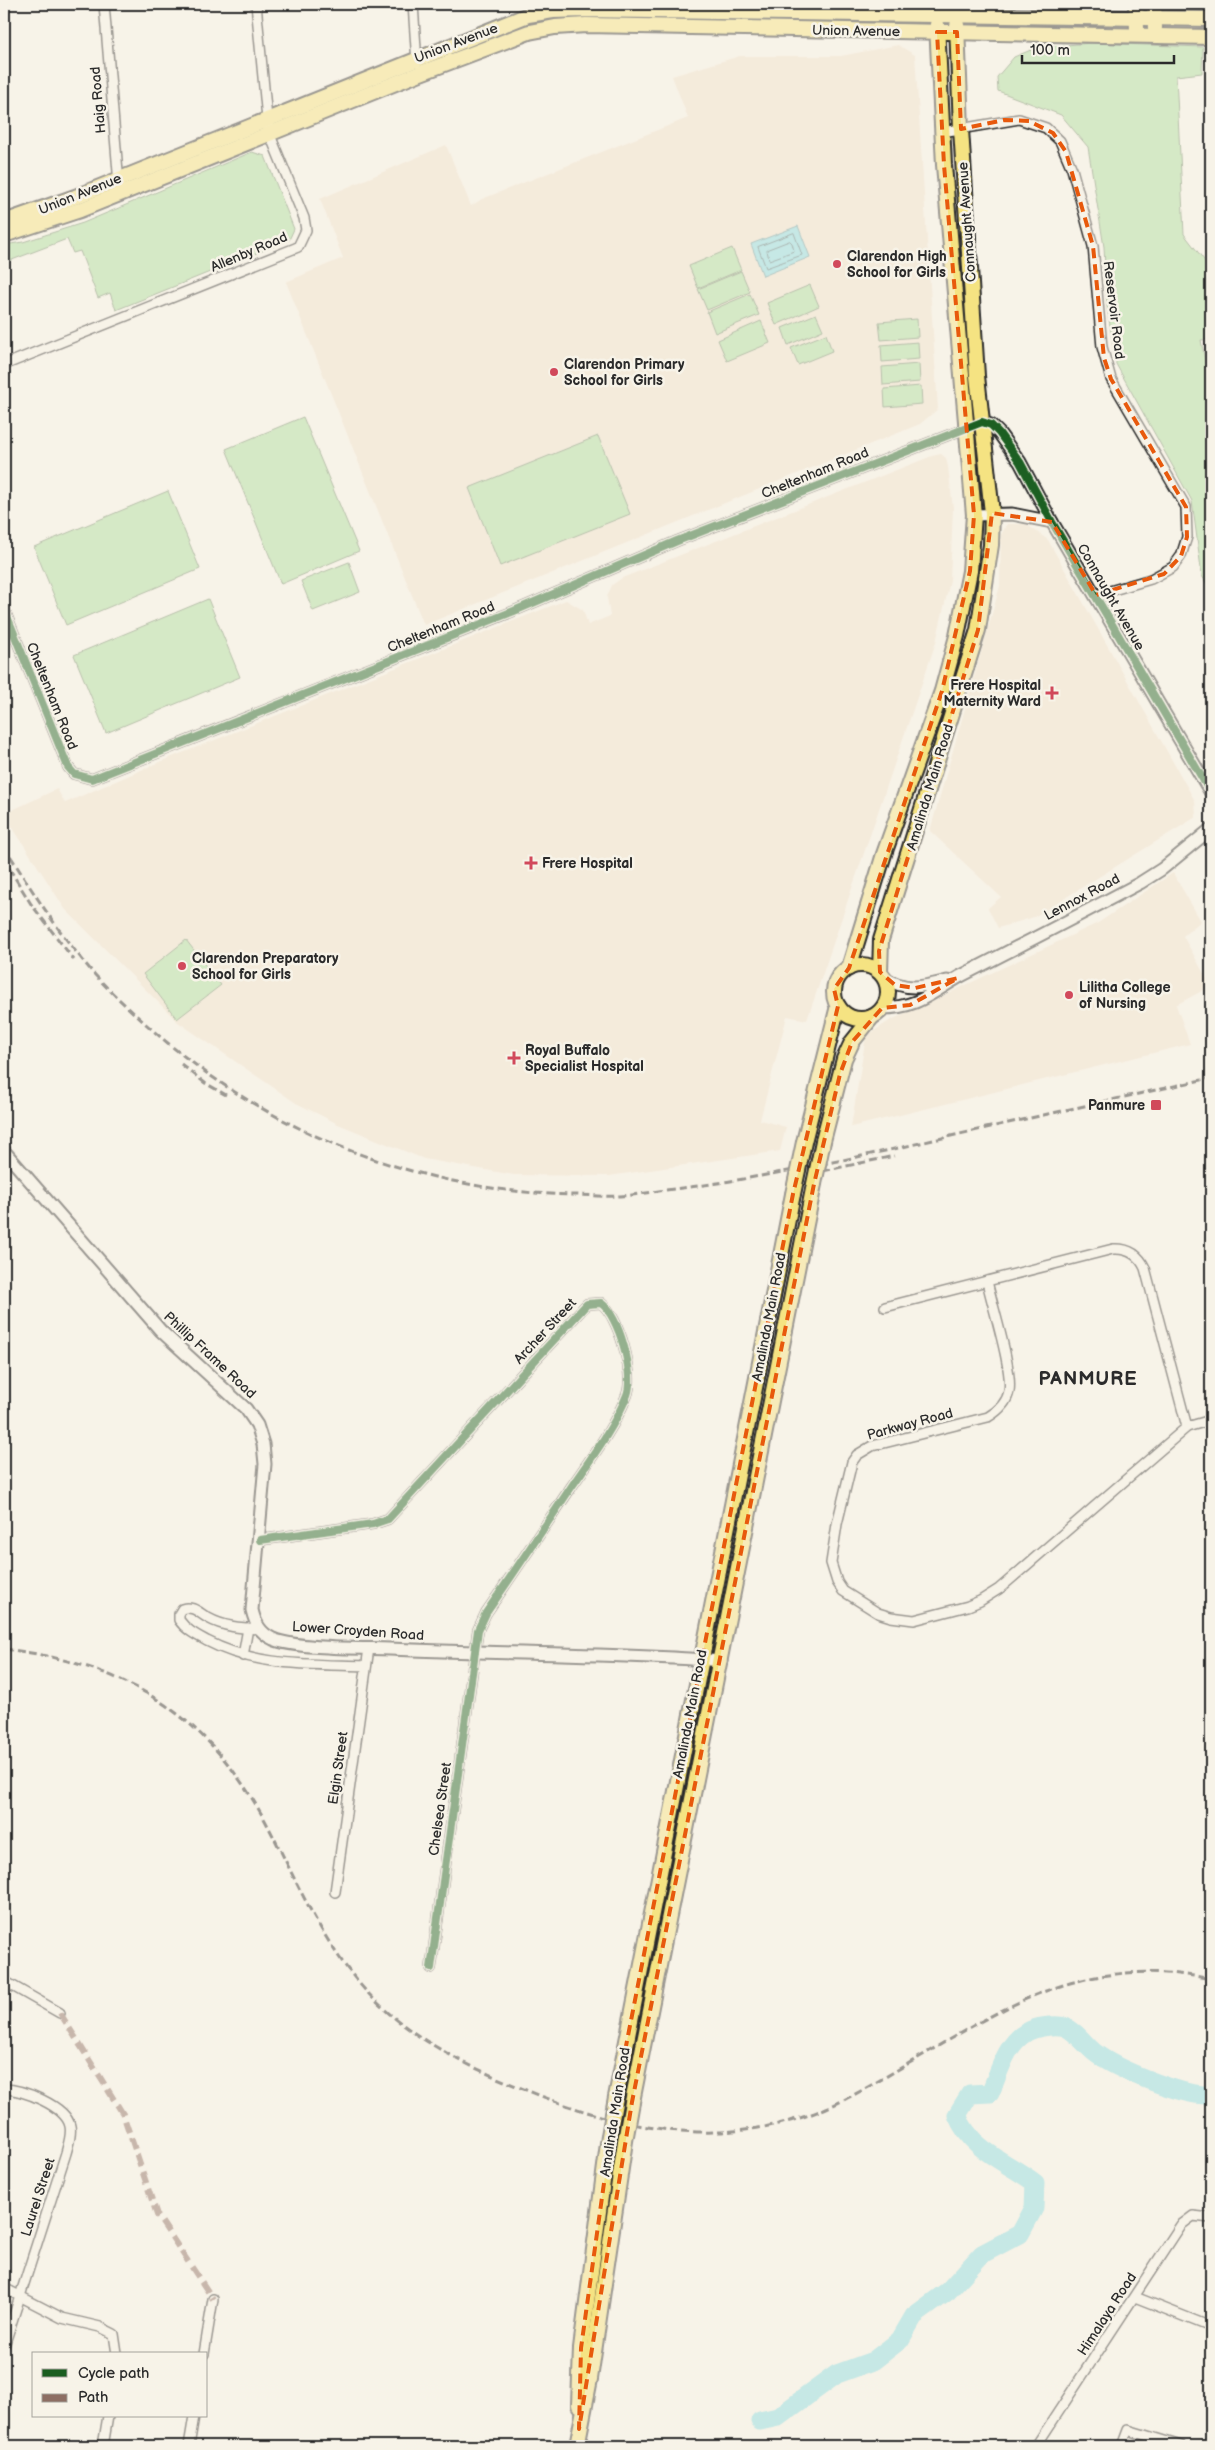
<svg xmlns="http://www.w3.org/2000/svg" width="1215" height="2450" viewBox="0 0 1215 2450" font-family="'Balsamiq Sans',sans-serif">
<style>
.built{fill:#efe2cd}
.green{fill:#acdd9e;stroke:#6c8464}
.water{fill:#8adbe2;stroke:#649599}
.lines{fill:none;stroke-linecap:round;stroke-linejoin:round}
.shore{stroke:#517174;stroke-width:1}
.river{stroke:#8adbe2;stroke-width:19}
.street-casing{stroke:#2b2b2b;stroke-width:12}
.secondary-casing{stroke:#2b2b2b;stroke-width:15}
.primary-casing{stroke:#2b2b2b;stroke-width:18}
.street{stroke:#f7f3e8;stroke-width:9}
.secondary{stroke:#f7f3e8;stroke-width:11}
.primary{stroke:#f5e382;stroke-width:14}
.rail{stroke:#2b2b2b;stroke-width:3;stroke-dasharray:8 4;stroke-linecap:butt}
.primary-bridge-casing{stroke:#2b2b2b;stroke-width:18;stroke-linecap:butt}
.primary-bridge{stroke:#f5e382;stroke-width:14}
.quiet{stroke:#8d6e63;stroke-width:6;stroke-dasharray:12 6;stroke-linecap:butt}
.cycleway-casing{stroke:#f7f3e8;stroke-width:11}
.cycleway{stroke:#1b5e20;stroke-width:8}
.marked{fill:none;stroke:#e8590c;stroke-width:4;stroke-dasharray:10 6;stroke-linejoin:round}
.poi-dot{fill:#d1495b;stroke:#f7f3e8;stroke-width:2}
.labels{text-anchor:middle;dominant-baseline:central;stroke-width:5;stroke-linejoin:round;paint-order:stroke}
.street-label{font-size:14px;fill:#2b2b2b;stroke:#f7f3e8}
.poi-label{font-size:14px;font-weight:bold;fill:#2b2b2b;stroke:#f7f3e8;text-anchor:start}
.district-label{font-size:19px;font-weight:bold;letter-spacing:1px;fill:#2b2b2b;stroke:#f7f3e8}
</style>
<rect width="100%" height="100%" fill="#f7f3e8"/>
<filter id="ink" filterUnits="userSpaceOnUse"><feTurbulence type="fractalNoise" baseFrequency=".02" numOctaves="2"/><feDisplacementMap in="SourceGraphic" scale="10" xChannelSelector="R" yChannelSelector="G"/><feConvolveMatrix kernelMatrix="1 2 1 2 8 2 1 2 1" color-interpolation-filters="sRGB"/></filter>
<g filter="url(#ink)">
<g class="built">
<polygon points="898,45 915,55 938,409 920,424 424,625 286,282 343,258 320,199 446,145 471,206 482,199 688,118 672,76 740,56 841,56"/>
<polygon points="941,454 946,458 948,467 953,508 950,581 936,642 807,1020 787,1016 760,1120 786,1127 780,1151 609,1176 514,1175 424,1159 338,1124 296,1103 178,1022 65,909 4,814 57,789 65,803 162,761 566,600 583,610 588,625 610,616 607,597 612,585 622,578 932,456"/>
<polygon points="1007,524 1026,524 1048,540 1195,801 1196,817 1034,917 998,928 988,908 1001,897 930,831 1000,586 1001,535"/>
<polygon points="1173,873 1201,921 1183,936 1211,986 1176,1005 1190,1044 851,1127 866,1036 891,1020 1098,923"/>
</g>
<g class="green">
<polygon points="1162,4 1190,4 1181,10 1167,9"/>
<polygon points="1092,43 1203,47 1202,73 1176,76 1184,234 1211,269 1211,339 1201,340 1211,391 1211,591 1202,576 1192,501 1116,364 1107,306 1104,247 1088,147 1061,115 998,91 997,77 1014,57 1038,47"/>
<polygon points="252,152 265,156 294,229 289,240 116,310 110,293 98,298 80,251 73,253 67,239 4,263 4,245 23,242 83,223"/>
<polygon points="732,248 741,270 698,288 689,266"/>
<polygon points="741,271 750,292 707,310 698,289"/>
<polygon points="810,285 819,306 776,325 767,303"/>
<polygon points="750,294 759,315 715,333 707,312"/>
<polygon points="816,314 823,330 788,345 782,328"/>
<polygon points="917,319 918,337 881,340 879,322"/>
<polygon points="761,321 770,343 727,361 718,340"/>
<polygon points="826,334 832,351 798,365 791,348"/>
<polygon points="918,342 919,359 882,362 881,345"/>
<polygon points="919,364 920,382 883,385 882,367"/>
<polygon points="921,386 922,404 885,407 884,389"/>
<polygon points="303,417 359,551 281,584 226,449"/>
<polygon points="598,436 630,514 500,566 469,488"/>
<polygon points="168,491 200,569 66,625 34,547"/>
<polygon points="349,562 360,592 313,611 301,581"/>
<polygon points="208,599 240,677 106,733 74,655"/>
<polygon points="186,940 221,985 177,1019 143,974"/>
</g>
<polygon class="water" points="798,226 810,257 763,276 751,244"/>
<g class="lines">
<g class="shore">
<polygon points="794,233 802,255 766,268 758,247"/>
<polygon points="790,241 792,243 794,251 769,260 767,250"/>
</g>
<path class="river" d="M760,2421L778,2417L837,2374L873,2361L900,2340L914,2316L948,2291L982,2254L1020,2234L1034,2208L1035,2183C1006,2161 972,2152 957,2115L970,2094L990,2093C999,2073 1006,2043 1027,2032C1036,2027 1055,2024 1065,2027C1076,2031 1085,2045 1094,2052C1115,2069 1184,2097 1211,2095"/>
<defs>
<g id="street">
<polyline points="104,4 119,184"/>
<polyline points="413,4 417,63"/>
<polyline points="942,132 1019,119 1046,128 1060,141 1072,169 1093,246 1102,347 1111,379 1186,507 1187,537 1181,556 1173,567 1151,579 1096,595"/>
<polyline points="4,365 298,247 306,230 304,218 270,135 267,119 256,4"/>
<polyline points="4,609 68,767 74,774 92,779 514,611 677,541 982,422"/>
<path d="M987,1281C992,1305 1013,1370 1009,1391C1007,1403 998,1411 988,1417L872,1446L857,1455L852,1462L837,1524L831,1563L837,1582L843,1591L878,1613L891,1617L914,1620L968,1606L980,1601L999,1589L1187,1427L1211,1420"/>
<path d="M885,1307L1113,1249C1129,1248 1139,1255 1145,1268L1187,1427"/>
<path d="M260,1540L373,1524L388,1519L587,1304L601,1303C619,1316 635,1374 627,1395C614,1428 592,1457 572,1486C543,1529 515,1571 486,1613L478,1630L431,1968"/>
<path d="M259,1629C241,1628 224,1627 208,1618C199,1613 193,1605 182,1609L179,1614V1620C186,1630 196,1635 207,1641C256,1667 312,1664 366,1666"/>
<polyline points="243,1656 248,1628"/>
<polyline points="335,1892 369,1648"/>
<polyline points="4,1981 60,2013"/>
<path d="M4,2089C22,2089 66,2106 70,2126C72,2135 68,2145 66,2153L4,2346"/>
<polyline points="4,2288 62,2318 100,2327 114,2334 117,2354"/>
<polyline points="1135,2297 1211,2327"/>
<polyline points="204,2354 213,2299"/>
<polyline points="103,2446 108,2416"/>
<polyline points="189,2446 194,2416"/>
<polyline points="1036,2446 1181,2225 1193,2216 1211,2218"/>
<polyline points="1122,2446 1128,2430 1181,2446"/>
</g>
<g id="secondary">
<polyline points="982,422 991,425 999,433 1020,462 1052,522 1211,793"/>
<polyline points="974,515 1012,514 1052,522"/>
<path d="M884,977C905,992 923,987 947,981"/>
<path d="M882,1008C917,1008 931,993 959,977C1019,946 1080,915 1140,883L1162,869L1211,829"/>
<path d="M4,1151L161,1331L246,1409L257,1425L263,1444L265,1464L252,1610C255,1623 260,1633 273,1639C296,1649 363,1648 390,1649C500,1654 611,1653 721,1661"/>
</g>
<g id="primary">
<polyline points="1136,4 1137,29"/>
<polyline points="1154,4 1155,28"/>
<polyline points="4,222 75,197 528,15 553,11 585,10 1211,19"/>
<polyline points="4,235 80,210 418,74 529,32 555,27 586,25 1211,37"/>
<circle cx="861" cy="992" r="27"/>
<polyline points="849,968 884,854 942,691 957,636 970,571 974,515 944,165 937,24"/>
<polyline points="880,972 881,940 978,630 991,545 992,513 977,376 961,129 957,25"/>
<polyline points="823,1141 844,1059 852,1042 872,1017"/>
<polyline points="804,1142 838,1006"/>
<polyline points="616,2097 793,1194"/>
<polyline points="632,2102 814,1184"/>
<polyline points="579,2405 581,2348 609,2136"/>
<polyline points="577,2446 590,2379 625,2141"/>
</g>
</defs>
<use href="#street" class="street-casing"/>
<use href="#secondary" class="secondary-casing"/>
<use href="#primary" class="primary-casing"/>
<use href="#street" class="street"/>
<use href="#secondary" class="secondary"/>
<use href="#primary" class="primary"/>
<g class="rail">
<path d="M4,846C28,884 52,923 81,958C100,983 124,1004 147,1025C264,1131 415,1191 572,1195C588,1195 604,1197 620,1196C638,1195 656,1191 674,1189C748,1180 821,1165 894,1149C999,1125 1105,1101 1211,1078"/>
<polyline points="9,868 31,904 74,960"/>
<polyline points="181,1064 205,1083 226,1095"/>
<polyline points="823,1171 894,1156"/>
<path d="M4,1649C127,1664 209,1715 268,1826C296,1880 319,1936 359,1983C402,2034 460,2063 521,2088C614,2126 705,2149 803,2117C840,2105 873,2084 906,2065C1011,2003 1084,1954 1211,1979"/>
</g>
<defs>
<g id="primary-bridge">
<polyline points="814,1184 823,1141"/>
<polyline points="793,1194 804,1142"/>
<polyline points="609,2136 616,2097"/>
<polyline points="625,2141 632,2102"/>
</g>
</defs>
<use href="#primary-bridge" class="primary-bridge-casing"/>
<use href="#primary-bridge" class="primary-bridge"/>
<polyline class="quiet" points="60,2013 123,2114 157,2215 213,2299"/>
<defs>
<g id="cycleway">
<polyline points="4,609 68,767 74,774 92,779 514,611 677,541 982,422 991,425 999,433 1020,462 1052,522 1211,793"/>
<path d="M260,1540L373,1524L388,1519L587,1304L601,1303C619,1316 635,1374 627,1395C614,1428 592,1457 572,1486C543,1529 515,1571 486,1613L478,1630L431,1968"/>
</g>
</defs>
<use href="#cycleway" class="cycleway-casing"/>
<use href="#cycleway" class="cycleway"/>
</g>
</g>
<path d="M0 0H1215V2450H0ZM937,32H957L961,129L1004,120L1029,121L1053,133L1066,152L1093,246L1104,358L1111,379L1186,507L1187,537L1181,556L1164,574L1096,595L1052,522L992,513L978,630L879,951L880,972L895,985L915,988L958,978L910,1005L882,1008L852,1042L840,1074L814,1184L632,2102L579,2429L581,2348L616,2097L793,1194L838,1006L834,989L849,968L942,691L970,571L974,515L944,165Z" fill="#f7f3e8" fill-opacity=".55" fill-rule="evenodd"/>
<path class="marked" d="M937,32H957L961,129L1004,120L1029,121L1053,133L1066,152L1093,246L1104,358L1111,379L1186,507L1187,537L1181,556L1164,574L1096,595L1052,522L992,513L978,630L879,951L880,972L895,985L915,988L958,978L910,1005L882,1008L852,1042L840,1074L814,1184L632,2102L579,2429L581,2348L616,2097L793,1194L838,1006L834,989L849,968L942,691L970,571L974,515L944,165Z"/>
<g class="poi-dot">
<circle cx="837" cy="264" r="5"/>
<circle cx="554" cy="372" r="5"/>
<path d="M1049.5 685.5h5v5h5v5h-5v5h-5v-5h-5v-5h5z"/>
<path d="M528.5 855.5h5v5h5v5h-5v5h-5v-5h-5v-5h5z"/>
<circle cx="182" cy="966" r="5"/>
<circle cx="1069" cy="995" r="5"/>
<path d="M511.5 1050.5h5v5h5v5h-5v5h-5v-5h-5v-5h5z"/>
<rect x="1150" y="1099" width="12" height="12" rx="2.5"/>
</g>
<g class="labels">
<g class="street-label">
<text transform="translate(856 31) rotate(1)">Union Avenue</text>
<text transform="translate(456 43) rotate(-21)">Union Avenue</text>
<text transform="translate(98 100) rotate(-95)">Haig Road</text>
<text transform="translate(80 194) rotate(-22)">Union Avenue</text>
<text transform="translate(967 222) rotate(-94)">Connaught Avenue</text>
<text transform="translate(249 252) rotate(-23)">Allenby Road</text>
<text transform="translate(1114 310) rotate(83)">Reservoir Road</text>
<text transform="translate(815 473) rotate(-22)">Cheltenham Road</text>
<text transform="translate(1111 597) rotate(60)">Connaught Avenue</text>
<text transform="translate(441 627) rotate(-22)">Cheltenham Road</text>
<text transform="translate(52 696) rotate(68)">Cheltenham Road</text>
<text transform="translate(930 787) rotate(-73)">Amalinda Main Road</text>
<text transform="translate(1082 897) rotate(-28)">Lennox Road</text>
<text transform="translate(769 1317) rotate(-79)">Amalinda Main Road</text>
<text transform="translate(545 1331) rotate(-47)">Archer Street</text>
<text transform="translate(210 1355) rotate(43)">Phillip Frame Road</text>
<text transform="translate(910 1424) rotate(-15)">Parkway Road</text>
<text transform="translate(358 1631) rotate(4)">Lower Croyden Road</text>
<text transform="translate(690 1714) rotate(-79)">Amalinda Main Road</text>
<text transform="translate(338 1768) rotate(-82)">Elgin Street</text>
<text transform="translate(440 1809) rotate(-82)">Chelsea Street</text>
<text transform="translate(615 2112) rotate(-81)">Amalinda Main Road</text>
<text transform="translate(38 2197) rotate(-72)">Laurel Street</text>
<text transform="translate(1107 2314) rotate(-57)">Himalaya Road</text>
</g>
<g class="poi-label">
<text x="847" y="256">Clarendon High<tspan x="847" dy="16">School for Girls</tspan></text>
<text x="564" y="364">Clarendon Primary<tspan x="564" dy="16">School for Girls</tspan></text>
<text x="1041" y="685" text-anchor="end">Frere Hospital<tspan x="1041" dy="16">Maternity Ward</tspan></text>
<text x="542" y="863">Frere Hospital</text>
<text x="192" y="958">Clarendon Preparatory<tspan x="192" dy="16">School for Girls</tspan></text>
<text x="1079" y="987">Lilitha College<tspan x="1079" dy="16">of Nursing</tspan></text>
<text x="525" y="1050">Royal Buffalo<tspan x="525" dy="16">Specialist Hospital</tspan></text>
<text x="1145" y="1105" text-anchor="end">Panmure</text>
</g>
<g class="district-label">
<text x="1088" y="1379">PANMURE</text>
</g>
</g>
<rect width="1215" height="2450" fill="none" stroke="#f7f3e8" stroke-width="20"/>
<rect x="10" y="10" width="1195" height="2430" fill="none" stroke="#2b2b2b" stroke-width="2" filter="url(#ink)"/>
<rect x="32" y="2352" width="175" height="65" fill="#f7f3e8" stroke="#a5a39c"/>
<rect x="42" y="2369" width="25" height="8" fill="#1b5e20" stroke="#a5a39c"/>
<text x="78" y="2378" font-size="15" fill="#2b2b2b">Cycle path</text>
<rect x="42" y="2394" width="25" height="8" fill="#8d6e63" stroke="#a5a39c"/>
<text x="78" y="2402" font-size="15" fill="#2b2b2b">Path</text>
<path d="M1022 55v8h152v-8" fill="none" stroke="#2b2b2b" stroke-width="2.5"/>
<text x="1030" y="55" font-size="15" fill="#2b2b2b" stroke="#f7f3e8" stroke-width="4" paint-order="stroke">100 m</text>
</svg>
